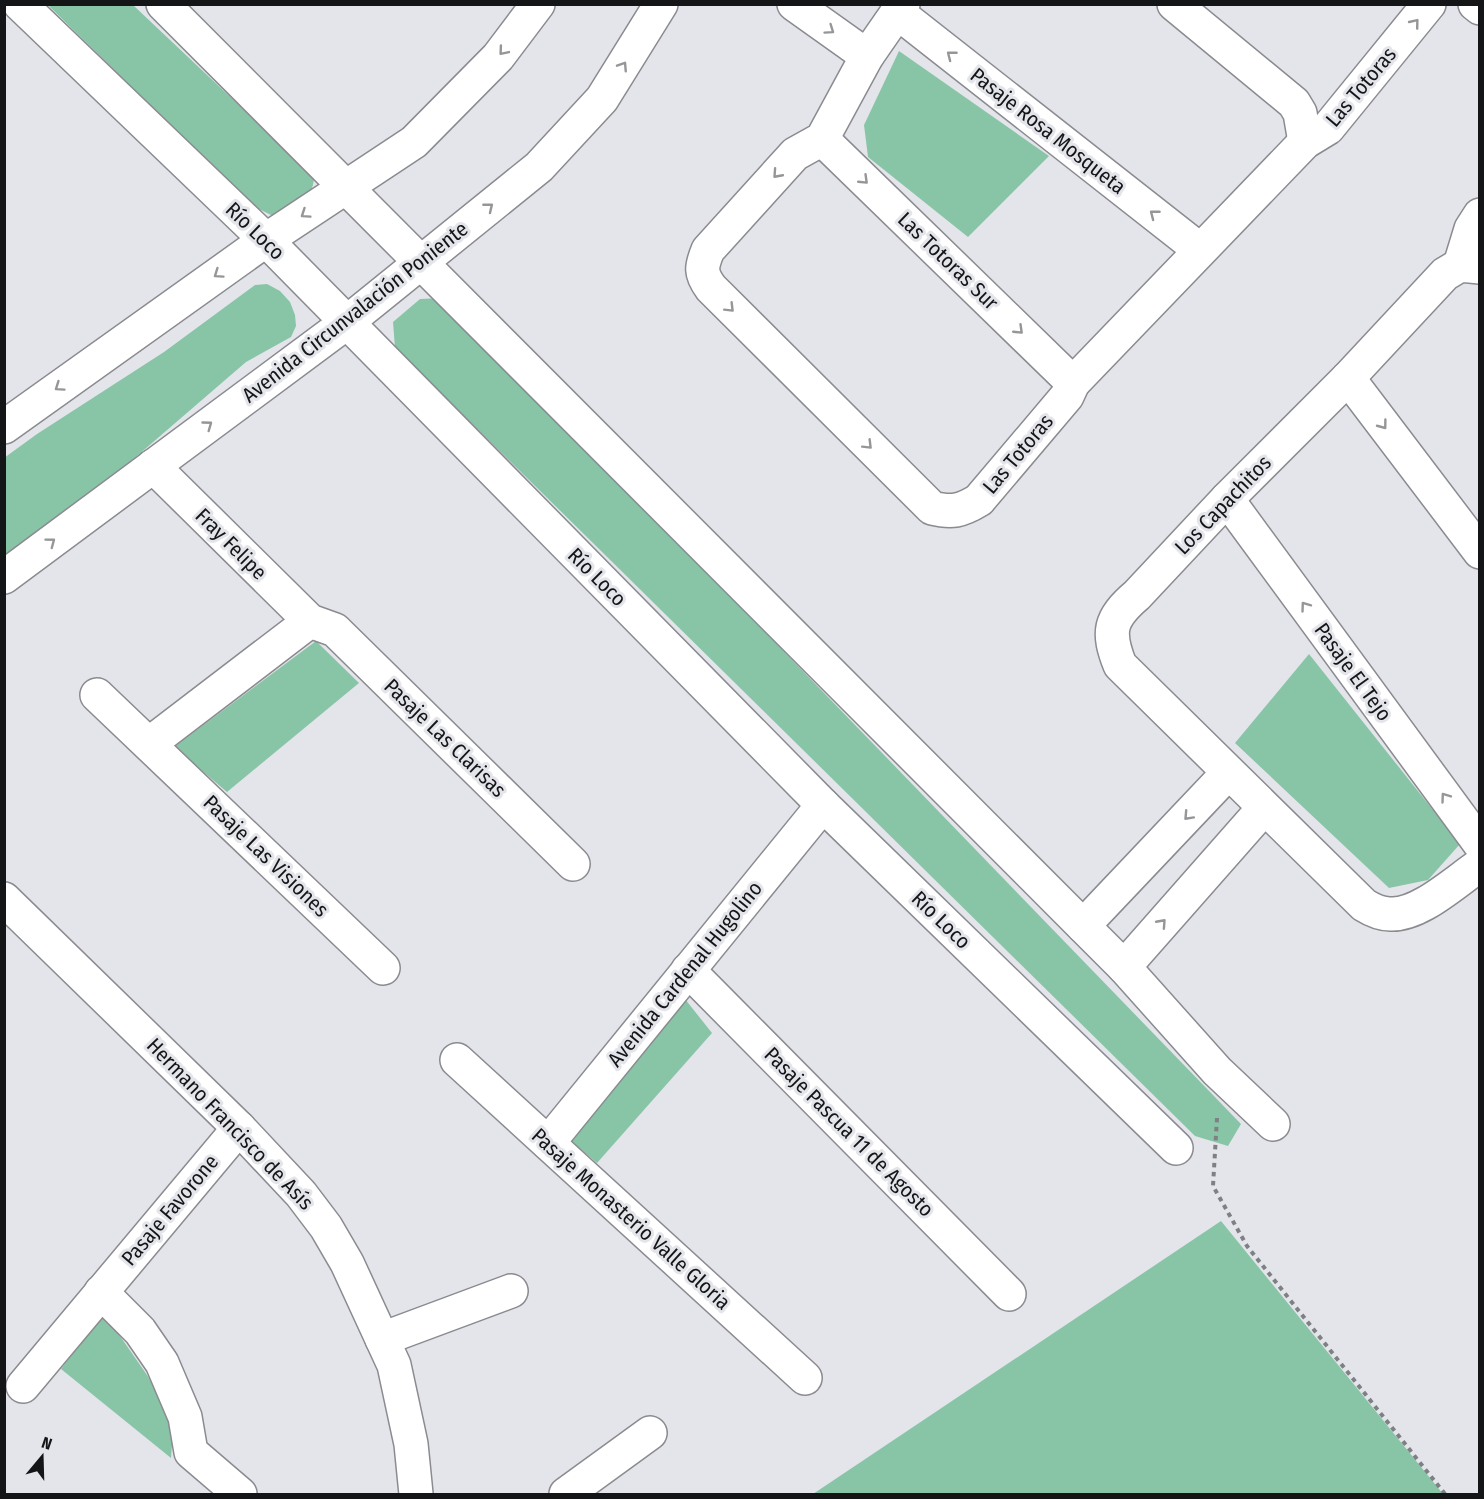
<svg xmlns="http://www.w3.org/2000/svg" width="1484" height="1499" viewBox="0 0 1484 1499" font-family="'Fira Sans Condensed',sans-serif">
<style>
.green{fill:#88c5a6}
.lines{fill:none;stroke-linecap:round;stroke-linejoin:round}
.minor-casing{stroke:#8a8b90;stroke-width:36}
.path{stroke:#7f8084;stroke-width:4;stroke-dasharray:4.5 4.5;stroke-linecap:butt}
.minor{stroke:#fff;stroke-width:33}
.oneway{stroke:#959697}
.labels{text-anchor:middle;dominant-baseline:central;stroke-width:6;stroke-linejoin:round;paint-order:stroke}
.street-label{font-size:21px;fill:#141517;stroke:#e4e5ea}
</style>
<rect width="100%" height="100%" fill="#e4e5ea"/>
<g class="green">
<path d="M48,5H133L314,176C314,201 293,207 273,216L253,206Z"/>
<polygon points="899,51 1049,156 968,237 868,157 864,125"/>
<polygon points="267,284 280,291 290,302 295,315 296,326 291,337 246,362 94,493 5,559 4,458 37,434 164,352 255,285"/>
<polygon points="442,298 1241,1124 1228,1146 1195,1136 395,348 393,322 420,299"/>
<polygon points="316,641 359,683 227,792 174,747"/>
<polygon points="1309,654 1460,844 1428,880 1389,888 1235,743"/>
<polygon points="681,994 712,1033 597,1163 570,1140"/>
<polygon points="1221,1221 1443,1494 813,1494"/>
<polygon points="104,1313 147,1375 174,1421 171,1458 61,1369"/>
</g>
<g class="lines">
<defs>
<g id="minor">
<polyline points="20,4 266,240 823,805 1176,1148"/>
<polyline points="163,4 1083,926 1124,967 1217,1071 1273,1124"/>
<polyline points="794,4 867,56"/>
<path d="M903,4L867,56L822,139L795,154L708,250C701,267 700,273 711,288L932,508C952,513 961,511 979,500L1067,396L1073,383L1305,142L1328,128L1429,4"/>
<polyline points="1174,4 1294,103 1300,113 1305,142"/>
<polyline points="1475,4 1480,8"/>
<polyline points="897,12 1200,250"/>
<polyline points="822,139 1073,383"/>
<polyline points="1460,265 1471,229 1480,215"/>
<path d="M1480,267L1460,265L1445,274L1348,378L1227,499L1137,595C1109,619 1107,632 1120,665L1364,905C1372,910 1380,914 1390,914C1419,916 1456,881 1480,865"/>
<polyline points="1348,378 1480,552"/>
<polyline points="4,427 266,240 414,142 498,57 538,4"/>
<polyline points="153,466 310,621 335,630 573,864"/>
<polyline points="1227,499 1480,844"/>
<polyline points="4,577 346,323 539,167 602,99 661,4"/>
<polyline points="97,695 383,968"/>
<polyline points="149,744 310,621"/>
<polyline points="4,899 239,1128 301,1194 326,1227 347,1263 394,1365 411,1444 416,1494"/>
<polyline points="1083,926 1228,773"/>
<polyline points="1124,967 1264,808"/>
<polyline points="688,970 1009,1294"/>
<polyline points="457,1060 805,1378"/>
<polyline points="548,1143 823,805"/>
<polyline points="101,1292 140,1331 162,1363 185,1417 191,1452 240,1494"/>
<polyline points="382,1339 511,1291"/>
<polyline points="23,1386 239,1128"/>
<polyline points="566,1494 650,1433"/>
</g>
</defs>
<use href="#minor" class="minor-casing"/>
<polyline class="path" points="1217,1118 1213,1186 1247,1246 1445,1494"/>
<use href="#minor" class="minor"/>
</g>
<defs><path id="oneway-chevron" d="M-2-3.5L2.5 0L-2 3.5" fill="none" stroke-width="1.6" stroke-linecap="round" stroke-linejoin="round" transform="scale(1.5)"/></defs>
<g class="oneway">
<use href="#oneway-chevron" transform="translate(1415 23) rotate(-51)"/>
<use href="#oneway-chevron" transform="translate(830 30) rotate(35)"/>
<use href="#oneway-chevron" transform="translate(503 51) rotate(130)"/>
<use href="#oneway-chevron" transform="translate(951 55) rotate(-142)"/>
<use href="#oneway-chevron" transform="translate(623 66) rotate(-57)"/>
<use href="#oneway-chevron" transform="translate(777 174) rotate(132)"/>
<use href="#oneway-chevron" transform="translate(864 180) rotate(44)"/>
<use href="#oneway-chevron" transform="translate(489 207) rotate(-39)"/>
<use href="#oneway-chevron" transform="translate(305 214) rotate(146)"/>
<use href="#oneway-chevron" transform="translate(1154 214) rotate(-142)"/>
<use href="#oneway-chevron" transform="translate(218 274) rotate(145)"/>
<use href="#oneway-chevron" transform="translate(730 308) rotate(45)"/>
<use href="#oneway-chevron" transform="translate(1019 330) rotate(44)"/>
<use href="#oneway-chevron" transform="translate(59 387) rotate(145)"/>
<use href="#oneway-chevron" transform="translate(208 425) rotate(-36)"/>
<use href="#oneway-chevron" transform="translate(1383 425) rotate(53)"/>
<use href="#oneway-chevron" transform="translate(868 445) rotate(45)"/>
<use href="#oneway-chevron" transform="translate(51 542) rotate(-37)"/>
<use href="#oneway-chevron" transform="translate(1305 606) rotate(-126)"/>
<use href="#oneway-chevron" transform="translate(1445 797) rotate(-126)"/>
<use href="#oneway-chevron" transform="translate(1188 816) rotate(133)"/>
<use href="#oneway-chevron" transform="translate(1162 923) rotate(-48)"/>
</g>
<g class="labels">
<g class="street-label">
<text transform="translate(1361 87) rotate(-50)">Las Totoras</text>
<text transform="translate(1048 131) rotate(38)">Pasaje Rosa Mosqueta</text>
<text transform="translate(255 231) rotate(44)">Río Loco</text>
<text transform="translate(948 261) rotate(44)">Las Totoras Sur</text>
<text transform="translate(355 312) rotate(-38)">Avenida Circunvalación Poniente</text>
<text transform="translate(1018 454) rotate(-50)">Las Totoras</text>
<text transform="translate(1223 505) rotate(-46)">Los Capachitos</text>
<text transform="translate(231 544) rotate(45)">Fray Felipe</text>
<text transform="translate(597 577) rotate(45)">Río Loco</text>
<text transform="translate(1353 672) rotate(54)">Pasaje El Tejo</text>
<text transform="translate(445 738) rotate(44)">Pasaje Las Clarisas</text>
<text transform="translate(266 856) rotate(44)">Pasaje Las Visiones</text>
<text transform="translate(941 920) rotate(44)">Río Loco</text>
<text transform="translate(685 974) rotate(-51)">Avenida Cardenal Hugolino</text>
<text transform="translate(230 1124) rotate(46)">Hermano Francisco de Asís</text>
<text transform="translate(849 1132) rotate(45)">Pasaje Pascua 11 de Agosto</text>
<text transform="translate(170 1210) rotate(-50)">Pasaje Favorone</text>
<text transform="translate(631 1219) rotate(42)">Pasaje Monasterio Valle Gloria</text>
</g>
</g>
<rect width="1484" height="1499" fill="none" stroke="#141517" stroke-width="12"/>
<g transform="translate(42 1457) rotate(19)" stroke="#e4e5ea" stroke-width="4.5" paint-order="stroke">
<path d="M0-4.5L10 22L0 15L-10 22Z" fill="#141517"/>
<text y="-9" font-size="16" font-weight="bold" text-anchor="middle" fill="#141517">N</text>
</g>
</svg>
